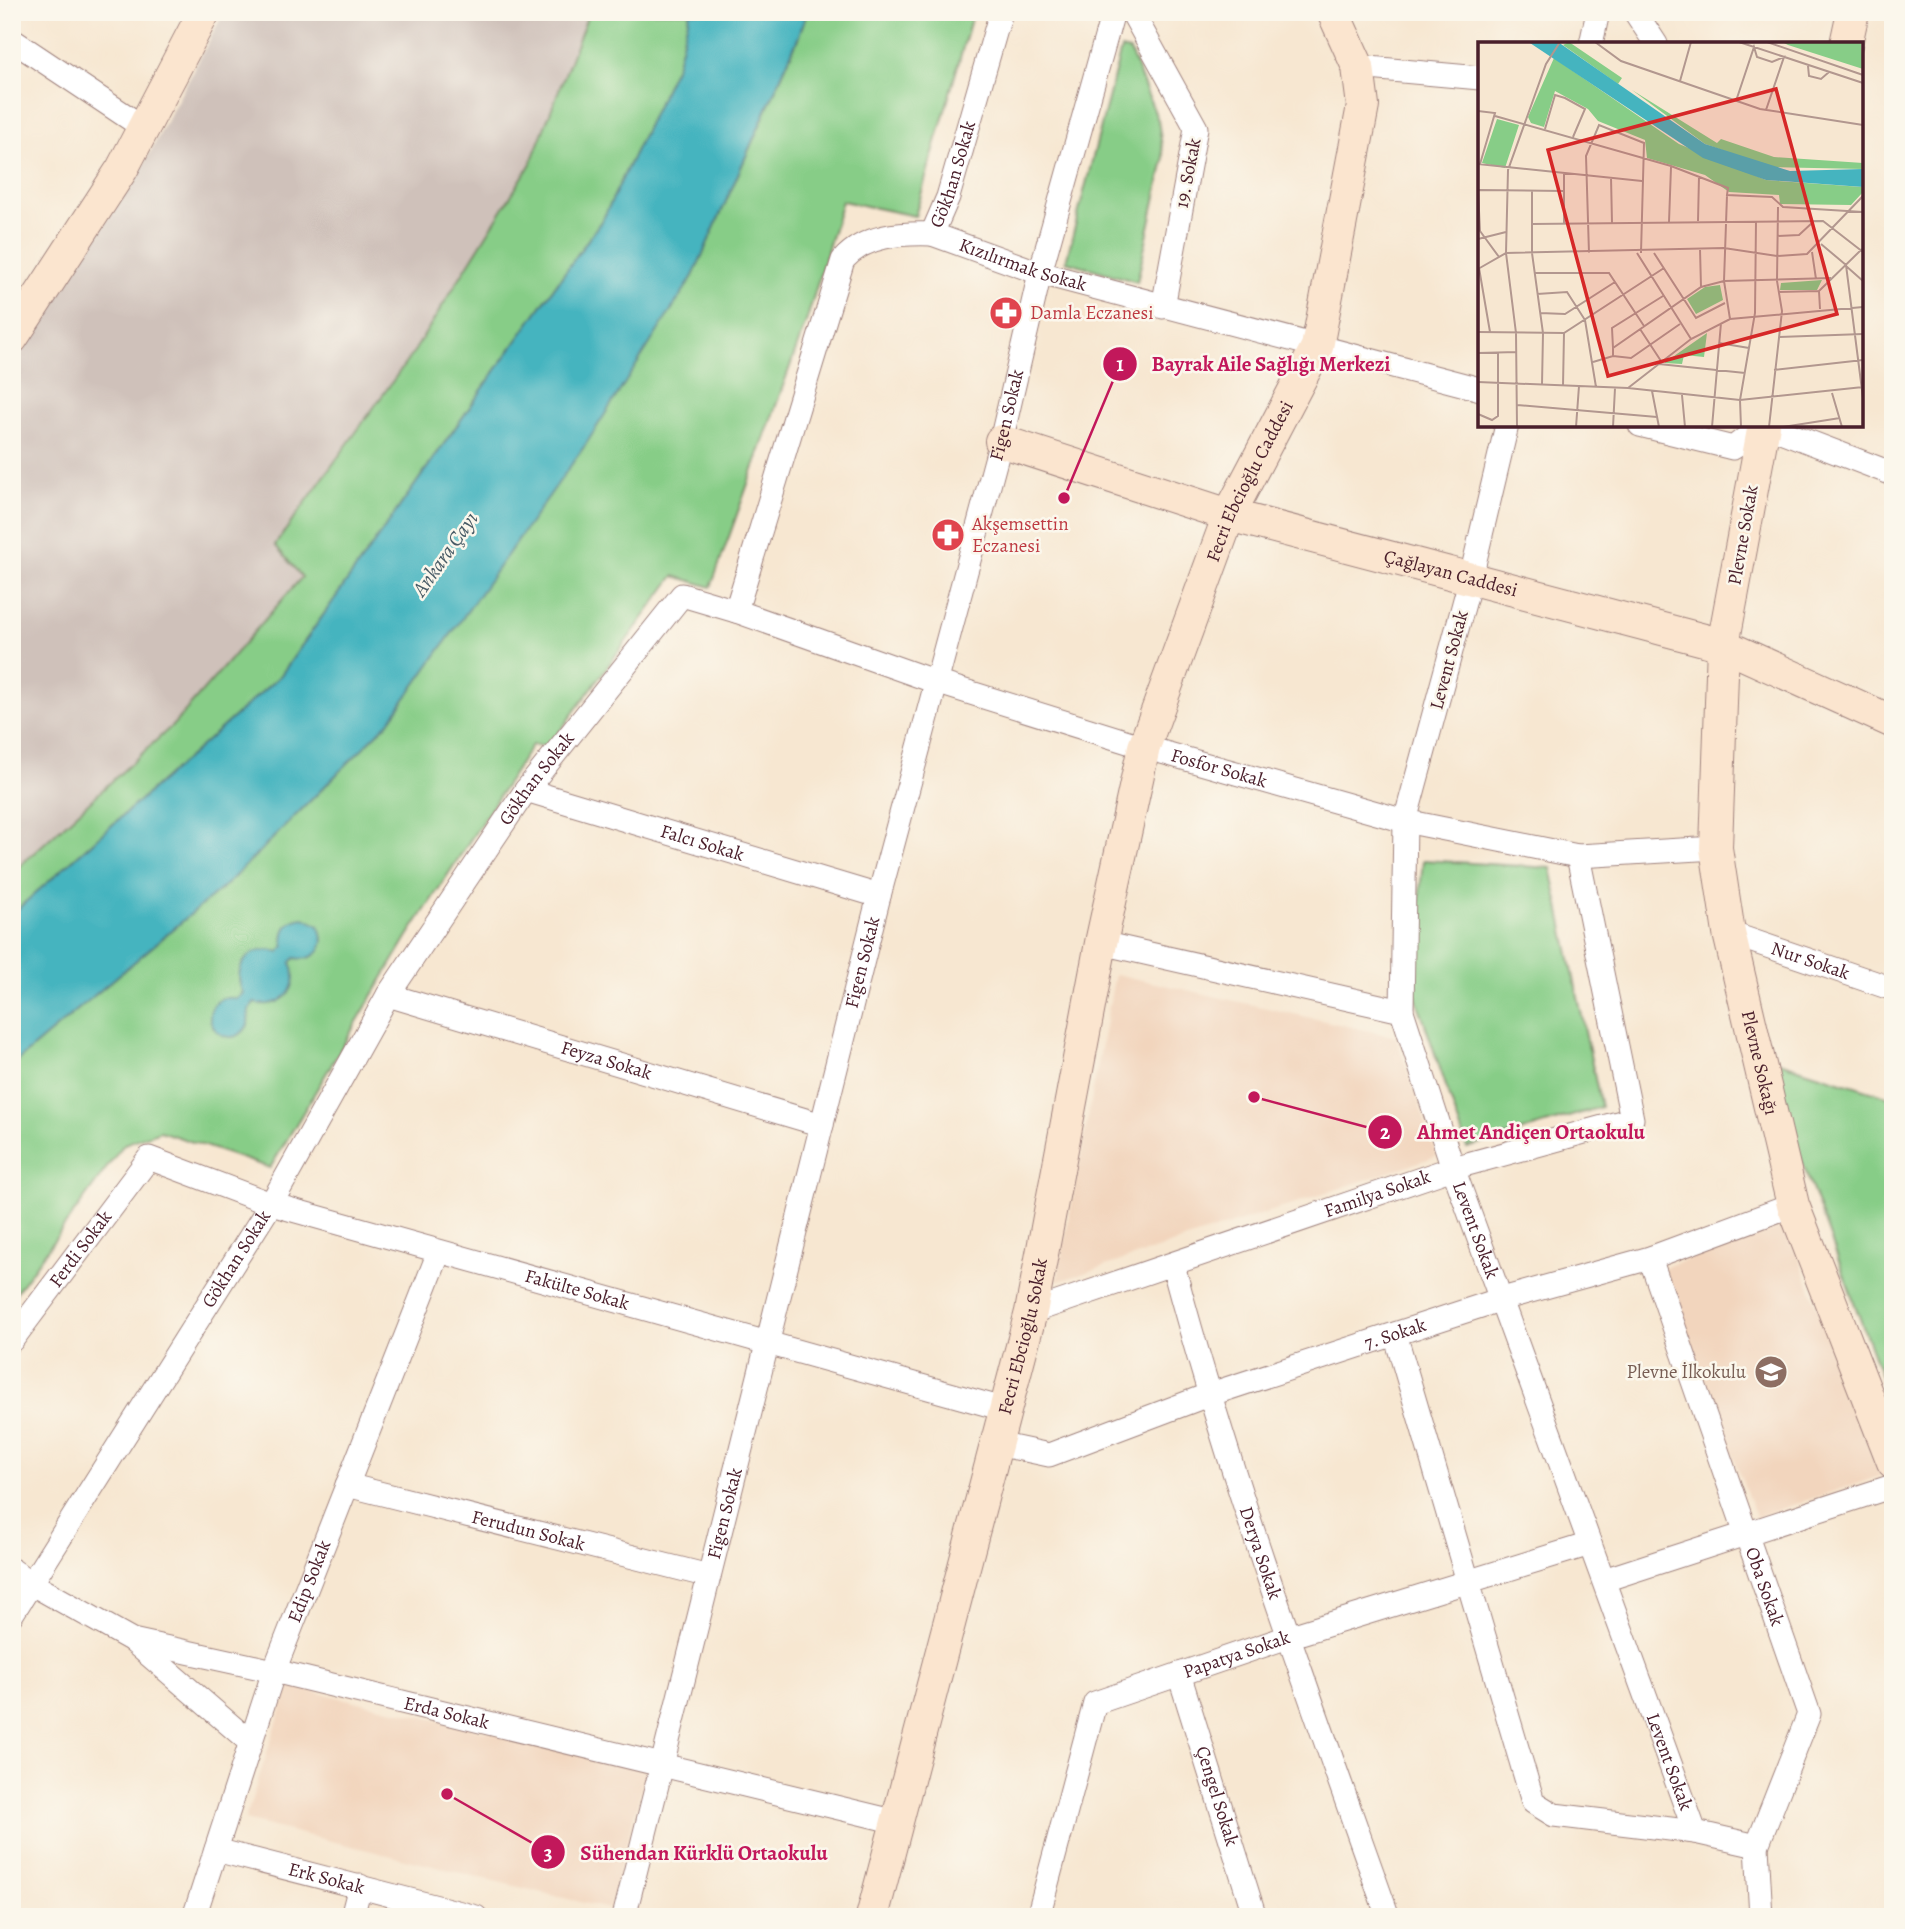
<svg xmlns="http://www.w3.org/2000/svg" width="1905" height="1929" viewBox="0 0 1905 1929" font-family="Alegreya,serif">
<style>
.built{fill:#f2d5bd}
.industrial{fill:#cfc1ba}
.green{fill:#87cd87;stroke:#687659;stroke-width:2}
.water{fill:#45b4bf;stroke:#486a75;stroke-width:2}
.lines{fill:none;stroke-linecap:round;stroke-linejoin:round}
.street-casing{stroke:#a0837e;stroke-width:25}
.secondary-casing{stroke:#a0837e;stroke-width:34}
.street{stroke:#fff;stroke-width:23}
.secondary{stroke:#fbe5cf;stroke-width:32}
.labels{text-anchor:middle;dominant-baseline:central;stroke-width:5;stroke-linejoin:round;paint-order:stroke}
.street-label{font-size:19px;fill:#4a1f2b;stroke:#fbf7ec}
.health-label{font-size:19px;fill:#be3a42;stroke:#fbf7ec;text-anchor:start}
.education-label{font-size:19px;fill:#785e54;stroke:#fbf7ec;text-anchor:end}
.water-label{font-size:21px;font-style:italic;fill:#485b66;stroke:#fbf7ec}
.inset-road{fill:none;stroke:#b2978f;stroke-width:2}
.view{fill:#d62828;fill-opacity:0.15;stroke:#d62828;stroke-width:3.5}
.inset-edge{fill:none;stroke:#4a1f2b;stroke-width:3.5}
.leader{fill:none;stroke:#c2185b;stroke-width:2.5}
.callout-dot{fill:#c2185b;stroke:#fbf7ec;stroke-width:2.5}
.mark-label{font-size:21px;text-anchor:middle;font-weight:bold;fill:#fff}
.callout-label{font-size:21px;text-anchor:middle;font-weight:bold;fill:#c2185b;stroke:#fbf7ec;stroke-width:5;stroke-linejoin:round;paint-order:stroke}
</style>
<rect width="100%" height="100%" fill="#fbf7ec"/>
<filter id="ink" filterUnits="userSpaceOnUse"><feTurbulence type="fractalNoise" baseFrequency=".0143" numOctaves="2"/><feDisplacementMap in="SourceGraphic" scale="14" xChannelSelector="R" yChannelSelector="G"/><feConvolveMatrix kernelMatrix="1 2 1 2 8 2 1 2 1" color-interpolation-filters="sRGB"/></filter>
<filter id="wash" filterUnits="userSpaceOnUse"><feTurbulence type="fractalNoise" baseFrequency=".00686" numOctaves="4" result="noise"/><feDisplacementMap in="SourceGraphic" scale="28" xChannelSelector="R" yChannelSelector="G"/><feGaussianBlur stdDeviation="1.57" result="paint"/><feColorMatrix in="noise" values="0 0 0 0 0 0 0 0 0 0 0 0 0 0 0 0 0 1.4 0 .05"/><feComposite in="paint" operator="in"/></filter>
<g filter="url(#wash)">
<rect width="100%" height="100%" fill="#f7e7d1"/>
<g class="built">
<polygon points="1115,974 1396,1037 1437,1156 1057,1282"/>
<polygon points="1787,1226 1880,1476 1756,1517 1662,1268"/>
<polygon points="289,1686 647,1768 609,1909 245,1820"/>
</g>
<polygon class="industrial" points="224,12 589,12 530,165 415,350 302,577 174,724 12,872 12,366 144,164"/>
<g class="green">
<polygon points="589,12 690,12 677,64 604,217 281,675 12,914 12,873 174,724 302,577 275,545 415,350 530,165"/>
<polygon points="807,12 973,12 915,216 842,201 807,319 711,587 674,576 549,746 532,745 408,936 270,1168 160,1131 124,1144 12,1298 12,1065 230,881 388,723 693,276 798,39"/>
<polygon points="1121,49 1130,51 1158,120 1164,160 1137,282 1066,261"/>
<polygon points="1423,860 1551,868 1601,1107 1467,1148 1411,983"/>
<polygon points="1776,1061 1893,1098 1893,1408 1796,1145"/>
</g>
<g class="water">
<polygon points="690,12 807,12 798,38 693,276 586,444 388,723 230,881 12,1065 12,914 281,675 604,217 677,64"/>
<path d="M305,918L319,926L323,941C320,955 309,961 295,958L291,962C302,989 281,1010 254,1003L249,1010L248,1025C230,1057 190,1017 222,998H238L243,993C230,966 252,943 279,952L284,946C281,930 288,919 305,918Z"/>
</g>
</g>
<g filter="url(#ink)">
<g class="lines">
<defs>
<g id="street">
<polyline points="1132,12 1196,128 1163,307"/>
<polyline points="1635,12 1656,44"/>
<polyline points="12,40 144,128"/>
<polyline points="1591,44 1598,12"/>
<polyline points="1358,67 1480,78"/>
<path id="s1" d="M932,234L1040,273L1480,389"/>
<path id="s2" d="M1507,425L1470,581L1405,821L1402,1011L1453,1168L1695,1832L1757,1846"/>
<polyline points="1640,425 1733,448 1763,425"/>
<polyline points="1765,425 1893,474"/>
<path id="s3" d="M736,611L939,683L1144,747L1405,821L1578,856L1716,848"/>
<path id="s4" d="M526,790L879,896"/>
<path id="s5" d="M1729,933L1893,989"/>
<polyline points="1101,943 1402,1011"/>
<path id="s6" d="M388,995L822,1125"/>
<path id="s7" d="M1650,1258L1809,1714L1757,1846L1761,1917"/>
<path id="s8" d="M1173,1265C1232,1486 1311,1701 1388,1917"/>
<path id="s9" d="M1031,1312L1453,1168L1632,1119L1578,856"/>
<polyline points="1395,1334 1533,1802 1554,1815 1695,1832"/>
<path id="s10" d="M12,1340L149,1158L271,1204L1007,1410"/>
<path id="s11" d="M997,1444L1049,1455L1208,1395L1502,1299L1650,1258L1793,1205"/>
<path id="s12" d="M347,1485L709,1576"/>
<path id="s13" d="M12,1570L32,1584L132,1640L274,1671L897,1822"/>
<polyline points="1604,1580 1893,1486"/>
<path id="s14" d="M12,1614L271,1204L388,995L526,790L682,595L736,611L843,260C865,235 900,233 932,234L948,197L1001,12"/>
<polyline points="134,1642 251,1743"/>
<path id="s15" d="M1179,1674L1255,1917"/>
<path id="s16" d="M216,1850L476,1917"/>
<path id="s17" d="M194,1917L274,1671L439,1252"/>
<polyline points="352,1917 360,1886"/>
<path id="s18" d="M624,1917L879,896L1001,441L1040,273L1113,12"/>
<path id="s19" d="M1038,1917L1095,1703L1288,1637L1590,1544"/>
</g>
<g id="secondary">
<polyline points="1846,44 1853,12"/>
<polyline points="12,338 122,169 204,12"/>
<path id="s20" d="M1764,425L1723,645L1716,848L1729,933L1793,1205L1893,1462"/>
<path id="s21" d="M1001,441L1229,515L1723,645L1893,722"/>
<path id="s22" d="M872,1917L1031,1312L1101,943L1144,747L1229,515L1317,347L1363,106L1358,67L1333,12"/>
</g>
</defs>
<use href="#street" class="street-casing"/>
<use href="#secondary" class="secondary-casing"/>
<use href="#street" class="street"/>
<use href="#secondary" class="secondary"/>
</g>
</g>
<defs>
<symbol id="pharmacy-disc" viewBox="-11 -11 22 22"><circle r="9.5" fill="#e0444e" stroke="#fbf7ec"/><path d="M-2-6h4v4h4v4h-4v4h-4v-4h-4v-4h4Z" fill="#fff"/></symbol>
<symbol id="school-disc" viewBox="-11 -11 22 22"><circle r="9.5" fill="#8d6e63" stroke="#fbf7ec"/><path d="M0-5L7-2L0 1L-7-2ZM-4 1L0 2.5L4 1V4Q0 6-4 4Z" fill="#fff"/></symbol>
</defs>
<g fill-rule="evenodd">
<use href="#pharmacy-disc" x="987" y="294" width="38" height="38"/>
<use href="#pharmacy-disc" x="929" y="516" width="38" height="38"/>
<use href="#school-disc" x="1752" y="1353" width="38" height="38"/>
</g>
<g class="labels">
<g class="street-label">
<text stroke="none"><textPath href="#s14" startOffset="1804">Gökhan Sokak</textPath></text>
<text transform="translate(1188 173) rotate(-79)">19. Sokak</text>
<text stroke="none"><textPath href="#s1" startOffset="96">Kızılırmak Sokak</textPath></text>
<text stroke="none"><textPath href="#s18" startOffset="1550">Figen Sokak</textPath></text>
<text stroke="none"><textPath href="#s22" startOffset="1488">Fecri Ebcioğlu Caddesi</textPath></text>
<text transform="translate(1743 535) rotate(-80)">Plevne Sokak</text>
<text stroke="none"><textPath href="#s21" startOffset="469">Çağlayan Caddesi</textPath></text>
<text transform="translate(1449 660) rotate(-75)">Levent Sokak</text>
<text stroke="none"><textPath href="#s3" startOffset="508">Fosfor Sokak</textPath></text>
<text stroke="none"><textPath href="#s14" startOffset="987">Gökhan Sokak</textPath></text>
<text stroke="none"><textPath href="#s4" startOffset="184">Falcı Sokak</textPath></text>
<text stroke="none"><textPath href="#s5" startOffset="86">Nur Sokak</textPath></text>
<text stroke="none"><textPath href="#s18" startOffset="984">Figen Sokak</textPath></text>
<text stroke="none"><textPath href="#s6" startOffset="228">Feyza Sokak</textPath></text>
<text stroke="none"><textPath href="#s20" startOffset="646">Plevne Sokağı</textPath></text>
<text stroke="none"><textPath href="#s9" startOffset="366">Familya Sokak</textPath></text>
<text stroke="none"><textPath href="#s2" startOffset="830">Levent Sokak</textPath></text>
<text stroke="none"><textPath href="#s10" startOffset="114">Ferdi Sokak</textPath></text>
<text stroke="none"><textPath href="#s14" startOffset="420">Gökhan Sokak</textPath></text>
<text stroke="none"><textPath href="#s10" startOffset="676">Fakülte Sokak</textPath></text>
<text stroke="none"><textPath href="#s11" startOffset="420">7. Sokak</textPath></text>
<text stroke="none"><textPath href="#s22" startOffset="600">Fecri Ebcioğlu Sokak</textPath></text>
<text stroke="none"><textPath href="#s18" startOffset="416">Figen Sokak</textPath></text>
<text stroke="none"><textPath href="#s12" startOffset="187">Ferudun Sokak</textPath></text>
<text stroke="none"><textPath href="#s8" startOffset="301">Derya Sokak</textPath></text>
<text stroke="none"><textPath href="#s17" startOffset="355">Edip Sokak</textPath></text>
<text stroke="none"><textPath href="#s7" startOffset="348">Oba Sokak</textPath></text>
<text stroke="none"><textPath href="#s19" startOffset="371">Papatya Sokak</textPath></text>
<text stroke="none"><textPath href="#s13" startOffset="462">Erda Sokak</textPath></text>
<text stroke="none"><textPath href="#s2" startOffset="1396">Levent Sokak</textPath></text>
<text stroke="none"><textPath href="#s15" startOffset="128">Çengel Sokak</textPath></text>
<text stroke="none"><textPath href="#s16" startOffset="114">Erk Sokak</textPath></text>
</g>
<g class="health-label">
<text x="1030" y="313">Damla Eczanesi</text>
<text x="972" y="524">Akşemsettin<tspan x="972" dy="22">Eczanesi</tspan></text>
</g>
<g class="education-label">
<text x="1746" y="1372">Plevne İlkokulu</text>
</g>
<g class="water-label">
<text transform="translate(445 554) rotate(-55)">Ankara Çayı</text>
</g>
</g>
<g transform="translate(1478 42)">
<rect width="385" height="385" fill="#f7e7d1"/>
<path d="M91,0L144,36L140,42L85,3ZM304,0L383,1L385,27L310,3ZM76,16L201,102L288,138L384,145L385,150L373,163L302,162L301,153L251,150L227,133L169,116L167,98L120,79L110,67L77,49L66,85L53,81L50,75ZM154,48L239,101L243,97L296,115L385,121V127L292,125L227,102ZM19,77L41,83L27,126L4,121ZM344,238L339,248H302L303,241ZM242,243L245,258L218,272L209,257L227,245ZM229,291L226,315L206,313L204,322L186,321Z" fill="#87cd87"/>
<path d="M80,0L227,102L312,129L385,127V145L288,138L225,116L52,1Z" fill="#45b4bf"/>
<path class="inset-road" d="M117,0L143,19L282,67L385,83M261,0L385,41M289,0L385,33M330,24L331,34L343,37L351,30M202,39L213,0M258,59L276,5L279,15L294,20L306,15L288,68M0,69L17,71L2,122M17,74L193,124L250,146L249,153L294,155L305,165L385,170M67,87L77,53L87,56L107,67L95,95M0,122L164,139M86,131V182M133,135L134,181M0,148L86,149M0,148L2,189L21,215M54,149V211L65,291L64,343M249,153L246,239L252,277M220,179L221,134M191,180L193,125M54,182L345,179L385,210M299,194L321,193L335,180M0,197L28,190M343,202L368,223L385,356M222,207L223,245M334,210L338,237M111,211L108,114L121,83L166,101L163,211M159,211L213,297M176,211L218,276L247,261M368,224L385,239M1,226L12,290M0,227L28,211L246,206L299,214L329,212L385,154M56,231H131L166,284M341,249L384,207M300,250L341,249L342,267M59,252L89,250L107,278L118,345M62,271L87,272L137,240M162,287L183,319M0,290L86,291L186,226M301,295L385,292M241,301L271,306M135,306L134,286L185,254M0,311L39,310M135,314V306L223,245L246,239L353,236M115,320L135,314L153,316L202,282M181,322L267,331M296,328L385,318M0,340L150,346L262,358L385,345M85,344L86,291M150,346L213,297L252,277L385,265M174,349L181,385M354,351L364,385M204,353L207,385M39,363L179,375M0,372L14,378L20,374V311M39,385L38,291L28,211L30,128L68,22L82,0M98,385L101,344M135,385L137,346M234,385L243,281M263,385L262,358L277,271L278,179M291,385L304,269L299,239L300,165M305,385L362,376"/>
<path class="view" d="M298,47L359,272L130,334L70,108Z"/>
<rect width="385" height="385" class="inset-edge"/>
</g>
<path class="leader" d="M1064 498L1120 364M1254 1097L1385 1132M447 1794L548 1852"/>
<g class="callout-dot">
<circle cx="1064" cy="498" r="7"/>
<circle cx="1254" cy="1097" r="7"/>
<circle cx="447" cy="1794" r="7"/>
<circle cx="1120" cy="364" r="18"/>
<circle cx="1385" cy="1132" r="18"/>
<circle cx="548" cy="1852" r="18"/>
</g>
<g class="mark-label">
<text x="1120" y="371">1</text>
<text x="1385" y="1139">2</text>
<text x="548" y="1860">3</text>
</g>
<g class="callout-label">
<text x="1271" y="371">Bayrak Aile Sağlığı Merkezi</text>
<text x="1531" y="1139">Ahmet Andiçen Ortaokulu</text>
<text x="704" y="1860">Sühendan Kürklü Ortaokulu</text>
</g>
<rect width="1905" height="1929" fill="none" stroke="#fbf7ec" stroke-width="42"/>
</svg>
